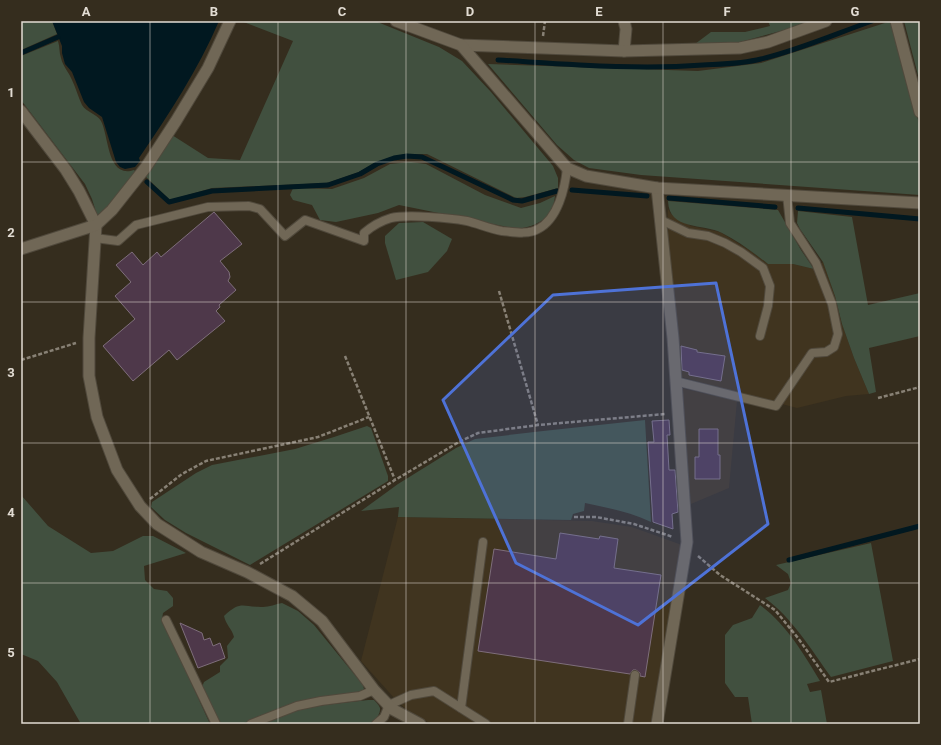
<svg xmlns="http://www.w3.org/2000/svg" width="941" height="745" viewBox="0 0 941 745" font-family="Roboto,sans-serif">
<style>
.built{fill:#40341f}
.green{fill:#41503f}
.water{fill:#011820}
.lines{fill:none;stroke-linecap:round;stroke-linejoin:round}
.stream{stroke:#011820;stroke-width:5}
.building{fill:#4e384a;stroke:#7e6e7b}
.service-casing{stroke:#50493c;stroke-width:10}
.minor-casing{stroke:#50493c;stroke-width:13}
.tertiary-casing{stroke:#50493c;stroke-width:13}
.path{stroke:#888175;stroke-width:2.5;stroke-dasharray:4 2;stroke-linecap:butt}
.service{stroke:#706756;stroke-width:8}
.minor{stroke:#706756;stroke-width:11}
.tertiary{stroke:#706756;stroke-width:11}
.marked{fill:#4e72d7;fill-opacity:0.2;stroke:#4e72d7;stroke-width:3;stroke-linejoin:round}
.grid{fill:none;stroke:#e2dcd3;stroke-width:1;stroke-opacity:0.55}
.neatline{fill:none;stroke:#e2dcd3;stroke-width:1.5}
.grid-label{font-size:13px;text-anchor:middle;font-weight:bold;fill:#e2dcd3}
</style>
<rect width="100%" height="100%" fill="#352d1e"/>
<g class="built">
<polygon points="668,209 671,214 691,226 720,232 752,252 768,264 793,264 814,269 823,262 835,296 842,324 854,358 869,394 846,396 797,408 681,377 667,231"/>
<polygon points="681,388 737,401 729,488 691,504"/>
<polygon points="398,517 592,521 632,527 682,545 652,724 432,724 410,713 396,700 361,661"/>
</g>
<g class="green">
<polygon points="21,21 52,21 57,34 21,50"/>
<polygon points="241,21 375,21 439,47 462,61 491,92 553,166 558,178 558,188 525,197 516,198 427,154 407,154 378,162 359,172 327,183 212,188 170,200 145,176 172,135 208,158 240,160 293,41"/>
<polygon points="768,21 809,21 788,29 733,44 695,44 711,32 745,32 770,26"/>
<polygon points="891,21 911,90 920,128 920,195 641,175 589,168 574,160 557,145 488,64 698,71 761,63"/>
<polygon points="904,21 920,21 920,83"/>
<path d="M58,41C60,47 59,53 61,58C63,67 69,72 72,80C76,88 78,97 82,105C86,112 97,114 101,121C109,136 107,179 134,170L136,172L104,211L97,215L92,199L85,184L21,100V56Z"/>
<path d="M410,162L426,164L485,195L521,208L540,203L555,196C553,218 538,226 517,229L399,205L378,213L336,222L320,220L312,205L293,200L290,195L293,188L332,189L364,178L390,164Z"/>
<path d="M668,201L778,210L801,250L814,269L793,264H768C754,253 738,241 722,233C703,223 669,231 668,201Z"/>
<polygon points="798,211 852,217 868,305 920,293 920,336 869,348 876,392 869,394 854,358 842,324 835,296 823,262 800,229 797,223"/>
<polygon points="423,222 452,239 447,251 428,272 396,280 385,243 385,236 399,223"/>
<path d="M645,420L651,522C630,512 609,508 585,503L584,511L573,514L571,520L398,517L399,507L361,511L398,484L456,448L475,439L543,431Z"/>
<polygon points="367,426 371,428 388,476 388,481 250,565 186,533 165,520 151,507 152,502 196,473 212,465 295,449 334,437"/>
<polygon points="21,495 48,526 91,553 113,551 143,536 153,536 186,553 144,566 145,580 154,589 167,591 173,598 173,606 163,613 162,619 210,724 81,724 57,682 38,661 21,654"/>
<path d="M871,543L893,661L831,677C811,649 792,618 765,598L788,590L791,583L788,574L776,565Z"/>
<path d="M282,603L298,611L314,625L363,685L364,689L361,693L297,703L241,724H219L202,687L204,682L220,672V666L228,658L227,646L234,637C232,629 226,625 224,616C241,600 242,607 263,607C269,607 276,604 282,603Z"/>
<path d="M760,605C786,624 804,654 820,681L807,684L810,692L821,690L827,724H752L748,697H735L725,683V635L733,625L752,618Z"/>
<path d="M368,700H374C376,702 379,705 380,708C381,714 374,722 370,724H263L294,711L316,706Z"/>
</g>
<path class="water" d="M52,21H219C198,70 169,114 139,158L140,161L135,167L125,169L120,167L116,162L102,117L89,108L84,102L72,72L65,64L62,53V46Z"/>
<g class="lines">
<g class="stream">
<polyline points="21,53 58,37"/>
<path d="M498,60C566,64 635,70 703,65C722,64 742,64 761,59C799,50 835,34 872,21"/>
<polyline points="147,182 169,202 212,191 328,185 360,174 377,164 394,158 407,156 422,157 513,200 522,201 557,191"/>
<polyline points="572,190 647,196"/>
<polyline points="669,198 775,207"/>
<polyline points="798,208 920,219"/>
<polyline points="789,560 920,526"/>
</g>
</g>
<g class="building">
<polygon points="214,212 242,244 220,261 229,272 230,277 228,281 236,290 219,305 220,307 216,311 225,321 177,360 169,350 133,381 103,346 135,319 115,296 131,282 116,265 132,252 143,265 157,252 161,257"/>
<polygon points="681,346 697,350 697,352 725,356 721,381 689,375 689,372 682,370"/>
<polygon points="669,420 670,435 667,435 669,470 675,470 678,512 672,514 673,529 653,522 648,442 654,442 652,421"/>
<polygon points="699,429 718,429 718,455 720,455 720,479 695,479 695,457 699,457"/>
<polygon points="560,533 599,539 600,536 618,539 614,568 661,575 645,677 640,676 640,673 636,670 633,670 630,674 478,651 494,549 556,559"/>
<polygon points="180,623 202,633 204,640 210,638 213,646 220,643 225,658 198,668"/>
</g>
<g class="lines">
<defs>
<g id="service">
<polyline points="661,220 688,233 708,236 725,243 741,252 763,268 770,286 768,306 760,336"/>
<path d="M95,238L118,241L136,225L208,207L249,206L260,209L285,236L305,220L364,241V233C372,226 381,221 391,218C407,214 450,218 467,221C479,224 490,229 502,231C513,232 528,235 538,229C558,219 565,188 567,168"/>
<polyline points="675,381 776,406 812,353 826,352 834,347 838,334 832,304 816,263 790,223 787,195"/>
<polyline points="166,620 216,724"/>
<polyline points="461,708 483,542"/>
<polyline points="251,724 297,706 321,701 360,696 374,690"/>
<polyline points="376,724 384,717 389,705 411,695 434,691 486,724"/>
<polyline points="628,724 635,675"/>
</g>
<g id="minor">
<polyline points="624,21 626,29 624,51"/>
<polyline points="896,21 920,112"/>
<polyline points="461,45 624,51 740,48 768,42 826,21"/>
<polyline points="21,111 66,170 79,191 96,225 89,338 89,376 97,417 117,470 140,506 157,524 201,552 247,572 292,596 322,621 374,690 392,709 420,724"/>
<polyline points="21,249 96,225 112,210 146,167 176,121 208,68 230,21"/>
<polyline points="657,724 687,542 673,338 657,188"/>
</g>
<polyline id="tertiary" points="396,21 461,45 567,168 586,176 657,188 920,203"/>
</defs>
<use href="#service" class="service-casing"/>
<use href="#minor" class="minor-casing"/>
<use href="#tertiary" class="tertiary-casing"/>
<g class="path">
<polyline points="543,36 545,21"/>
<polyline points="499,291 538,425"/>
<polyline points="345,356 395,480"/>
<polyline points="21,360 76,343"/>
<polyline points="878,398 920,387"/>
<polyline points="150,499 182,474 206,461 318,437 369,417"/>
<polyline points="574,517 596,517 634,524 673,537"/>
<polyline points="698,556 720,575 775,610 798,638 829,682 920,659"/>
<polyline points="260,564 395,480 459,442 478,433 538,425 665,414"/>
</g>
<use href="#service" class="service"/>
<use href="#minor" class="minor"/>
<use href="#tertiary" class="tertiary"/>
</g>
<path class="marked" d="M716,283L768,524L638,625L516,563L443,400L553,295Z"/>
<path class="grid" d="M150,21V724M278,21V724M406,21V724M535,21V724M663,21V724M791,21V724M21,162H920M21,302H920M21,443H920M21,583H920"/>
<rect width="941" height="745" fill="none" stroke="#352d1e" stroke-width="44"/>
<rect x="22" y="22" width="897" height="701" class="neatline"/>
<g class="grid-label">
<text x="86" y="16">A</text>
<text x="214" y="16">B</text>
<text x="342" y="16">C</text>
<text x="470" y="16">D</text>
<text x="599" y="16">E</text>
<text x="727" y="16">F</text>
<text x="855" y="16">G</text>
<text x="11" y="97">1</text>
<text x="11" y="237">2</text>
<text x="11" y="377">3</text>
<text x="11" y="517">4</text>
<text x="11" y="657">5</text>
</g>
</svg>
